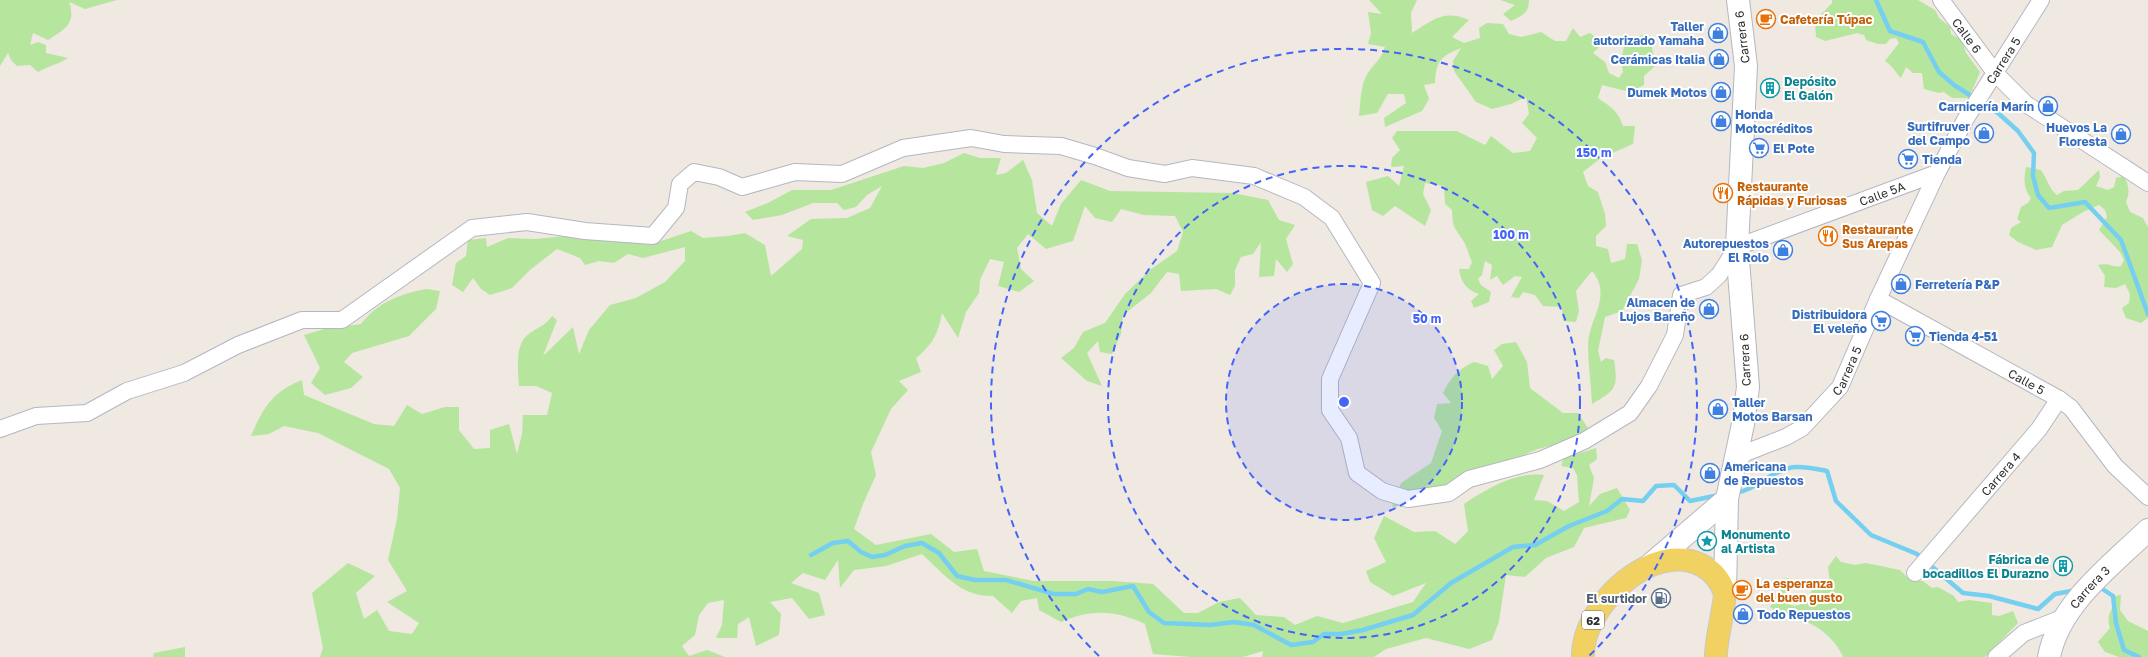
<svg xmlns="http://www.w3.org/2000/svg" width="2148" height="657" viewBox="0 0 2148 657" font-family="'Golos Text',sans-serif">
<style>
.green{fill:#b6e59e}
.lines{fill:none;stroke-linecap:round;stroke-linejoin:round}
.stream{stroke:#75cff0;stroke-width:4.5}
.street-casing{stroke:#b4b7c1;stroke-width:18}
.secondary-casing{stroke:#b4b7c1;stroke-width:24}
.primary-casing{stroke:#c9c9c9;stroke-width:24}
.street{stroke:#fff;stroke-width:16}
.secondary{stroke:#fff;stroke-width:22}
.primary{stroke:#f2d163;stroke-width:22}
.ring{fill:none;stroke:#4264fb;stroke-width:2;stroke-dasharray:7 5}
.labels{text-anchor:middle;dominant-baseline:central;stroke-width:4;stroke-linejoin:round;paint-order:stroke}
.shield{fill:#fff;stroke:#6d6d6d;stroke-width:1}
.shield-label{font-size:11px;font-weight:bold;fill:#2e2e2e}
.food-label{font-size:12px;font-weight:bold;fill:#c56008;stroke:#fff;text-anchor:start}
.shop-label{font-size:12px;font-weight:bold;fill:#366cbe;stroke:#fff;text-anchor:end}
.street-label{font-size:12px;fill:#2e2e2e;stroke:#fff}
.culture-label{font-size:12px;font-weight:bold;fill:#0d838f;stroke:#fff;text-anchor:start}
.service-label{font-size:12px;font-weight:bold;fill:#4e5e75;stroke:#fff;text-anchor:end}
.centre{fill:#4264fb;stroke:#fff;stroke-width:2}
.ring-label{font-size:12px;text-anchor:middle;font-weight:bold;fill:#4264fb;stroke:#fff;stroke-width:4;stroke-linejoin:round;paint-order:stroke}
</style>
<rect width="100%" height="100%" fill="#efe9e1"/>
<g class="green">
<path d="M0,0H117L85,9L69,2C77,23 64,30 48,40L33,33L30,45L38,42L46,45V53L68,58C59,64 48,66 38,72L30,65L17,66L11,60L8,53L0,66Z"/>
<path d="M1369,0H1417L1411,13L1412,33C1433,20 1444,9 1469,20L1452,37L1464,43L1480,38L1479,28L1487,23L1503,24L1509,34L1521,37L1541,32L1555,41H1566L1573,28L1580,37L1590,33L1603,43L1593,53L1605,62L1609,73L1619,78L1623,72L1621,60L1625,42L1642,35H1650L1655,66L1644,76V85L1630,92L1602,85L1598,98C1611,107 1618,111 1623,126H1635L1633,144L1601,158L1583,172L1588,186L1598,192L1605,214L1606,226L1596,236V246L1608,249L1611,263L1625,259L1627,244H1637L1642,260L1639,279L1622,311L1605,317L1598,351L1601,362L1606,358L1614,360C1618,387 1617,390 1592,404C1591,384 1588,364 1588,344C1589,318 1613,296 1592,271L1576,291L1579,311L1576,322L1563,321L1562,307L1543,306L1535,295L1523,292L1519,298L1511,297L1522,277L1515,276L1503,285L1497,276L1490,280L1492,265L1485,261L1482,275L1478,279L1481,285L1491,292L1489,302L1474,308L1471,301L1479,294C1467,290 1461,283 1459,269H1469L1472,262C1468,254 1467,245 1462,239C1453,224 1453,229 1452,210L1445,204L1444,186L1425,183L1423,194L1431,210L1425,226L1395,206L1383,216L1372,210L1366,182L1388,176L1399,186L1404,166L1391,167L1392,158L1400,150L1392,138L1397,131H1457L1485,145L1491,136L1513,153L1530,151L1537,138L1522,123L1529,114L1526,97L1511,104L1492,109L1476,102L1454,71L1453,61L1461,48C1441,56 1436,61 1435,83L1424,85L1429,99L1422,111L1385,127L1384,118L1406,103L1404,94H1388L1377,113L1359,116C1361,101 1360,85 1368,73C1375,62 1381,60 1385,47L1368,44L1371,33L1368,12L1382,14Z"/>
<path d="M1500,0H1529C1529,13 1522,16 1511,21L1503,14L1515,5Z"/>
<path d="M1832,0H1918L1935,10L1939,18L1950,27L1951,34L1962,40L1966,53L1980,72L1969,98H1952L1944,92L1939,93L1924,89L1922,73H1913L1906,67L1901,78C1894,71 1894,67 1885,61L1899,43L1896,38L1890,39L1886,44H1878L1866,40L1864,35L1857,33L1825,41L1816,37L1815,21L1832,3Z"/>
<path d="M964,153L980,158H1001L996,175L1006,173L1023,160L1032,180L1037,213L1052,226L1061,204L1081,180L1110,191L1233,193L1268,200L1279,220L1295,225L1286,239L1293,264L1287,272L1276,259L1274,276L1259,277L1261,242L1253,254L1241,257L1235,270V286L1230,295L1216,289L1181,291L1179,274L1167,272L1151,293L1123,315L1121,334L1112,354L1100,352L1098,341L1087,353L1102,386L1087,381L1061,358L1074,348L1083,332L1105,323L1125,294L1150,270L1177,251L1183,232L1175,216L1144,215L1121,209L1112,222L1095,218L1085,206L1073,241L1046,249L1028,234L1017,248L1021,269L1034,281L1019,292L998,286L1004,262L990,259L980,280L979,293L966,312L958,338L942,313C938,334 933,344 916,358L921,372L899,381L908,390L891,409L871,452L876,475L863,504L854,529L876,545L931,534L954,552L977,549L984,571L1034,581H1113L1153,584L1184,613H1198L1219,602L1240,598L1256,615L1284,617L1295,625L1317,616L1343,623L1413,602L1426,583L1393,596L1370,582L1366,571L1386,562L1374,538L1384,516L1414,532L1435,531L1455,544L1468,531L1464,504C1486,489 1516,471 1544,475L1534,500L1547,501L1564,511L1579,502L1577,475L1573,468L1561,466L1564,458L1596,448L1597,459L1589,465L1594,478L1589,506L1600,494L1617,488L1630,510L1626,518L1584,528L1574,547L1546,558L1525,577L1506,575L1499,621L1492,640L1469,649L1426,638L1386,649L1374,657H1262L1263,651L1243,657H1190L1153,654L1145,624C1115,610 1091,609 1061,622L1039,610L1037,598L1021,601L1012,613L993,596C961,597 944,574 922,554L886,566L854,570L840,588L838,560L825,580L803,573L791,583L819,593L825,615L809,619L792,598L770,602L781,614L779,635L756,646L749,617L738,624L737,638H716L722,625L724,600L708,603L699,615L695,635L682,646L689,656L707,650L725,657H320L323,648L312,593L348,563L375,576L356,593L364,619L377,610L389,631L412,634L419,623L387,602L407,591L388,560L397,519L400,488L389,469L318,433L284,426L269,434L251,436C263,408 272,392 302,380L304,395L374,424L394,426L407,405L422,414L445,407H459V430L474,449L490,448V430L509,424L517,454L522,434L523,415H547L552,393L536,386H519C518,370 514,343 530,333C539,327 546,325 552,316L557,320L543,356L573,327L579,354L589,330L610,305L636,298L665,282L685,261V247L643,258L628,254L614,263L599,261L585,265L580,258L557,249L530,270L512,288L490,295L481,289L473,278L463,292L452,285L456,263L466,256L468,240L486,238L487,247L508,238L534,239L567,236L655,243L691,231L703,238L728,236L745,233L765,245L771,276L802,249L803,240L787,236L811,219L847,218L870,208L882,186L867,195L856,207L844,210L837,203H813L782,215L753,220L745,212L768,203L792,190H831L904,166L923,168L944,163Z"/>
<path d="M2026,167L2041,170C2047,178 2049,189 2057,195L2064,191L2078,190L2099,170L2100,177L2096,186L2108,190L2114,187L2116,178L2124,176C2129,186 2130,192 2126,202L2130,212L2143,218L2148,227V318L2141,323L2126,318L2122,308L2129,303L2130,294L2125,284L2116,288L2104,287L2105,276L2098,265C2109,262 2114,268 2121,266L2124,260L2120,252L2099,230L2107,217L2105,210L2099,205L2083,212L2062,225L2052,247L2036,250L2018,242L2009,235L2011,228L2021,222L2017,219L2021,207L2028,203L2031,198C2023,188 2024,179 2026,167Z"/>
<path d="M426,289L440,291L436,309L409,336L352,353L344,362L363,377L351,388L325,395L311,383L320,368L304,335L324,329L361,324C378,302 400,294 426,289Z"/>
<path d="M1516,342L1527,362L1530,388L1563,413H1578L1588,428L1582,438C1561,445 1537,446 1519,458L1413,503L1392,507L1401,483L1431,463L1442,431L1434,418L1437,404L1451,403L1443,393C1450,378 1458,369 1474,362L1488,366L1492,379L1503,366L1494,350L1502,344Z"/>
<path d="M1836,556L1841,562L1855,565L1866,563L1900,570L1908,578L1923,581L1932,588L1938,587L1954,596L1958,602L1969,600L1992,603V615L1999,616L2013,611L2018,623L1985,657H1843C1836,640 1819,626 1802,620C1787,615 1783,617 1770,607L1781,589L1782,579L1789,578L1787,589V604L1795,606L1805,603L1814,586L1821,587L1830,583L1828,567Z"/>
<path d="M2121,595L2120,610L2128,621L2148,631V657H2119L2105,652L2098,642L2110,628C2105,612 2115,610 2115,596Z"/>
<polygon points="185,647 185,657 153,657 154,653"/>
</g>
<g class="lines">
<g class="stream">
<polyline points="1876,0 1890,31 1923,42 1939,72 1954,85 1998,113 2018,131 2034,153 2033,176 2038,195 2049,208 2085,202 2121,240 2148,314"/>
<path d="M1735,493C1755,490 1769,473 1789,468C1800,465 1816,469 1827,471L1836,501L1871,535L1917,554L1963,593L1989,596L2038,609L2055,594L2077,590"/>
<polyline points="811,555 833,543 848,541 861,552 872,557 885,555 905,546 922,543 939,553 957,576 975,580 1006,580 1054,594 1076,594 1088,589 1102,592 1133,586 1149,612 1164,623 1210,625 1234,622 1254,625 1291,645 1313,642 1324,634 1341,634 1363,630 1413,615 1451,583 1513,547 1535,545 1569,526 1607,511 1622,499 1643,501 1656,486 1674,485 1690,501 1719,495"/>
<polyline points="2098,586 2113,596 2116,623 2124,650 2139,657"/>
</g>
<defs>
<g id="street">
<path id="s1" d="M1941,0L1996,74L2026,104L2148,183"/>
<path id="s2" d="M1878,299L2059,399L2071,408L2115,466L2148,497"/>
<path id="s3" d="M0,429L36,416L87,413L127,391L184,373L238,345L302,320H342L472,228L527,222L585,231L653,236L676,208L680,184L694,172L719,177L742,187L795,172L842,174L903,148L971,138L1004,144L1061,146L1095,156L1128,168L1165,174L1192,168L1254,176L1304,197L1332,218L1372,283L1330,379V410L1349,438L1357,473L1382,491L1408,499L1449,493L1469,479L1540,460L1584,441L1630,413L1649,386L1675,335L1681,295L1706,287L1719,275L1737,247L1937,173"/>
<path id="s4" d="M1734,466L1745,453L1786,437L1802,428L1840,387L1878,299L1937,173L1965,120L2041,0"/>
<path id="s5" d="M1915,573L2039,429L2059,399"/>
<polyline points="1996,657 2024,633 2067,616"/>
</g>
<g id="secondary">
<polyline points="1650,565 1727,499"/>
<polyline points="1725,592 1727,499 1743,424 1748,387 1737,247 1746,66 1738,0"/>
<path id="s6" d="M2049,657C2059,604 2111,566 2148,530"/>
</g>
<path id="primary" d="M1583,657C1581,607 1653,538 1703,566C1712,571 1720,580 1724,591C1727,599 1715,642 1716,657"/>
</defs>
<use href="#street" class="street-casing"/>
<use href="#secondary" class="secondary-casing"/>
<use href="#primary" class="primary-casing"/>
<use href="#street" class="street"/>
<use href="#secondary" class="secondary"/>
<use href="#primary" class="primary"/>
</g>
<circle cx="1344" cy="402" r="118" fill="#4264fb" fill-opacity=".12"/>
<g class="ring">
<circle cx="1344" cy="402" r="118"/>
<circle cx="1344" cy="402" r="236"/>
<path d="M1099 656A353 353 0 1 1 1589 656"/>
</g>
<defs>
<symbol id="cafe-ring" viewBox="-11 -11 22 22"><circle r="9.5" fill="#fff" stroke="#e8710a" stroke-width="1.5"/><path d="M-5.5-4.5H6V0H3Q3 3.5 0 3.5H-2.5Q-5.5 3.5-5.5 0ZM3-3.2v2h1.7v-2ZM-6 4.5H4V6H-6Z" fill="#e8710a"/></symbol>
<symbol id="shop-ring" viewBox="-11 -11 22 22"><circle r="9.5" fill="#fff" stroke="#3f7fe0" stroke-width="1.5"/><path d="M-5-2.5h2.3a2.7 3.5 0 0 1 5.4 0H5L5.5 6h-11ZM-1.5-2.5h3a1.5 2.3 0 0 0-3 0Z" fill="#3f7fe0"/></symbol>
<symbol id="building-ring" viewBox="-11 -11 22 22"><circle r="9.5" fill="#fff" stroke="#0f9aa8" stroke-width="1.5"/><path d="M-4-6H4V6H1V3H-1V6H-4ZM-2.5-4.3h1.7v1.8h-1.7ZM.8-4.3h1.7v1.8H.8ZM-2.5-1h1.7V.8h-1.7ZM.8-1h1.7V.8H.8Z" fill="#0f9aa8"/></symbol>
<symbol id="supermarket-ring" viewBox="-11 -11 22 22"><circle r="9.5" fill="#fff" stroke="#3f7fe0" stroke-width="1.5"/><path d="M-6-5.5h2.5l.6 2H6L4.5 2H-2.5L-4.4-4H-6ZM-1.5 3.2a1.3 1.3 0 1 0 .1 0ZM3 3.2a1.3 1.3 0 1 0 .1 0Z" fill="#3f7fe0"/></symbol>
<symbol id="restaurant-ring" viewBox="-11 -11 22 22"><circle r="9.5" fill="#fff" stroke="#e8710a" stroke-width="1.5"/><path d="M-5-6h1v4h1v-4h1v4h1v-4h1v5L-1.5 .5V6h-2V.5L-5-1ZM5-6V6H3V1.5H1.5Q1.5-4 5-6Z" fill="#e8710a"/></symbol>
<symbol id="sight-ring" viewBox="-11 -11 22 22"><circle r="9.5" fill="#fff" stroke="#0f9aa8" stroke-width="1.5"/><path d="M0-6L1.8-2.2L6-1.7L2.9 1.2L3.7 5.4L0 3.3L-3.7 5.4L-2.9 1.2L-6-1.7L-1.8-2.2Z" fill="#0f9aa8"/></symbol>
<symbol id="fuel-ring" viewBox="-11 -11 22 22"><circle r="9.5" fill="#fff" stroke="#5c6f8a" stroke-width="1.5"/><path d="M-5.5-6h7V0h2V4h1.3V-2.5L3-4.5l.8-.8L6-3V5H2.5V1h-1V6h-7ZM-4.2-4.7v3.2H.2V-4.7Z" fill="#5c6f8a"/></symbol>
</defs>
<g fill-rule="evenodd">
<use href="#cafe-ring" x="1755" y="8" width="22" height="22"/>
<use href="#shop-ring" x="1707" y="22" width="22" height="22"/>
<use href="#shop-ring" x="1708" y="48" width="22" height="22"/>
<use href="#building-ring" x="1759" y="77" width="22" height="22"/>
<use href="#shop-ring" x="1710" y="81" width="22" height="22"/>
<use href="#shop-ring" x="2037" y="95" width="22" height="22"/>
<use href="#shop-ring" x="1710" y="110" width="22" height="22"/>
<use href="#shop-ring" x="1973" y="122" width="22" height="22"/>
<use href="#shop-ring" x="2110" y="123" width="22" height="22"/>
<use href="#supermarket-ring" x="1748" y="137" width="22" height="22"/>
<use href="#supermarket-ring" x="1897" y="148" width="22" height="22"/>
<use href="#restaurant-ring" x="1712" y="182" width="22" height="22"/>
<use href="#restaurant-ring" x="1817" y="225" width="22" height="22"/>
<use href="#shop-ring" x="1772" y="239" width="22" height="22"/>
<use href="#shop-ring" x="1890" y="273" width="22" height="22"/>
<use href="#shop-ring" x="1698" y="298" width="22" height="22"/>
<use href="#supermarket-ring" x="1870" y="310" width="22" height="22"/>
<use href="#supermarket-ring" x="1904" y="325" width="22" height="22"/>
<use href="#shop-ring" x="1707" y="398" width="22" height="22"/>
<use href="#shop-ring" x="1699" y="462" width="22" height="22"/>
<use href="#sight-ring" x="1696" y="530" width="22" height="22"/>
<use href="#building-ring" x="2052" y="555" width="22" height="22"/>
<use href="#cafe-ring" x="1731" y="579" width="22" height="22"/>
<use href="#fuel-ring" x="1650" y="587" width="22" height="22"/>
<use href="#shop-ring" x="1732" y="603" width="22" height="22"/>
</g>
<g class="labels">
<rect class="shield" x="1582" y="611" width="22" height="18" rx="3"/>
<g class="shield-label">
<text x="1593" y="620">62</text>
</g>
<g class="food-label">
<text x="1780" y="19">Cafetería Túpac</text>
<text x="1737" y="186">Restaurante<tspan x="1737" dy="14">Rápidas y Furiosas</tspan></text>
<text x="1842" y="229">Restaurante<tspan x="1842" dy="14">Sus Arepas</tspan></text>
<text x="1756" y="583">La esperanza<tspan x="1756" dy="14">del buen gusto</tspan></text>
</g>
<g class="shop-label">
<text x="1704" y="26">Taller<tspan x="1704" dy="14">autorizado Yamaha</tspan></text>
<text x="1705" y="59">Cerámicas Italia</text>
<text x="1707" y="92">Dumek Motos</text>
<text x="2034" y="106">Carnicería Marín</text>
<text x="1735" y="114" text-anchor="start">Honda<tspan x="1735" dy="14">Motocréditos</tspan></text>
<text x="1970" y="126">Surtifruver<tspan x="1970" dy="14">del Campo</tspan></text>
<text x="2107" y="127">Huevos La<tspan x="2107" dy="14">Floresta</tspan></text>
<text x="1773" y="148" text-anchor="start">El Pote</text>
<text x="1922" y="159" text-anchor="start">Tienda</text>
<text x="1769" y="243">Autorepuestos<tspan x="1769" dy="14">El Rolo</tspan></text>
<text x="1915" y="284" text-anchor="start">Ferretería P&amp;P</text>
<text x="1695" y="302">Almacen de<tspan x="1695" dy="14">Lujos Bareño</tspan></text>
<text x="1867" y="314">Distribuidora<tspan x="1867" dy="14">El veleño</tspan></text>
<text x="1929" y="336" text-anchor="start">Tienda 4-51</text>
<text x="1732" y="402" text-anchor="start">Taller<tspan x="1732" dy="14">Motos Barsan</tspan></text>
<text x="1724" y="466" text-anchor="start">Americana<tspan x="1724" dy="14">de Repuestos</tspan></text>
<text x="1757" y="614" text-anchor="start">Todo Repuestos</text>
</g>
<g class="street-label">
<text stroke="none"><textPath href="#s1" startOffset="44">Calle 6</textPath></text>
<text transform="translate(1742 37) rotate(-97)">Carrera 6</text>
<text stroke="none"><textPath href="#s4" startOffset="501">Carrera 5</textPath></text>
<text stroke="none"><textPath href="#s3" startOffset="2394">Calle 5A</textPath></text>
<text transform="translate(1745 360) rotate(-93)">Carrera 6</text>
<text stroke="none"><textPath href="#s4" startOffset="153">Carrera 5</textPath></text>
<text stroke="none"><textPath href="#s2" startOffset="170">Calle 5</textPath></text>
<text stroke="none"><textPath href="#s5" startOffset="131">Carrera 4</textPath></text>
<text stroke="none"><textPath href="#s6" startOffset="82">Carrera 3</textPath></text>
</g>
<g class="culture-label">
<text x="1784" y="81">Depósito<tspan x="1784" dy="14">El Galón</tspan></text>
<text x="1721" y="534">Monumento<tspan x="1721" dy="14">al Artista</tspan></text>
<text x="2049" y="559" text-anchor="end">Fábrica de<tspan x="2049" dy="14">bocadillos El Durazno</tspan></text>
</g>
<g class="service-label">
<text x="1647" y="598">El surtidor</text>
</g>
</g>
<circle cx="1344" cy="402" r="6" class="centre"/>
<g class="ring-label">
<text x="1594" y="157">150 m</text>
<text x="1511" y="239">100 m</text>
<text x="1427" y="323">50 m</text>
</g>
</svg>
